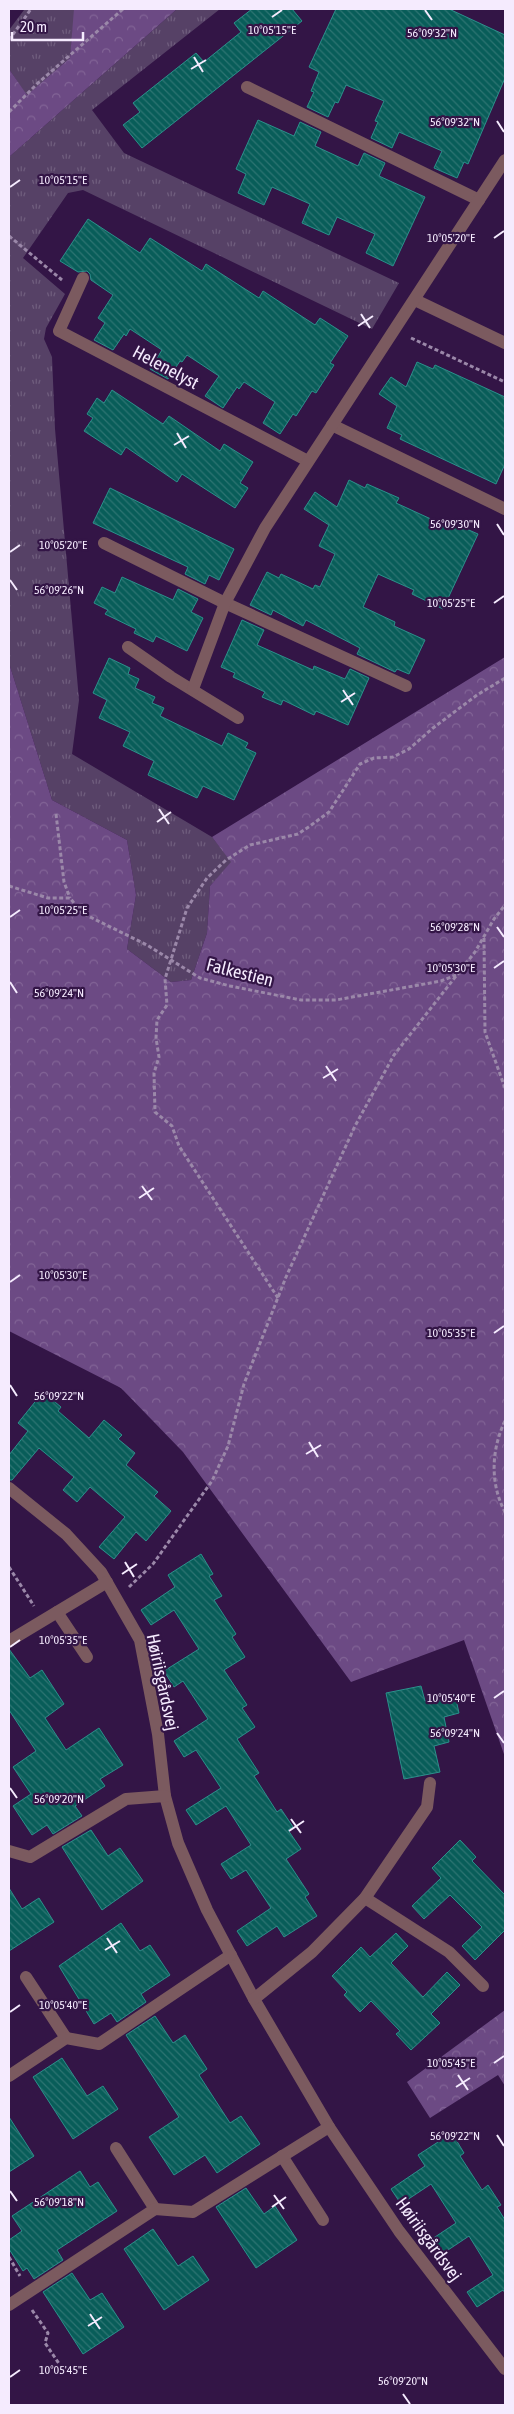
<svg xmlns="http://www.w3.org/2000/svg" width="514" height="2414" viewBox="0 0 514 2414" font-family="'Asap Condensed',sans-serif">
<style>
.grass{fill:url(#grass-tufts)}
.forest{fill:url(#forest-crowns)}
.building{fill:url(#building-back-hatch);stroke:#2b908b}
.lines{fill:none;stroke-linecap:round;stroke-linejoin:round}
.path{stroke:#9b88a9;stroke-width:3;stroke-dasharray:4 2.5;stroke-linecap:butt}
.minor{stroke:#7b5a5f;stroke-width:12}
.ticks{fill:none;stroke:#f5ebfe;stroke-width:2}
.labels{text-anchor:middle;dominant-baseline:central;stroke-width:4.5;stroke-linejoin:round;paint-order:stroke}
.street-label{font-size:18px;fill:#f5ebfe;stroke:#331546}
.ticks-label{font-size:12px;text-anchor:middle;fill:#f5ebfe;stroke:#331546;stroke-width:4.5;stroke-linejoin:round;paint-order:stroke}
</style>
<defs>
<pattern id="grass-tufts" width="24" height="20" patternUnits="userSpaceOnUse" patternTransform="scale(1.25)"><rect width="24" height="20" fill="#564166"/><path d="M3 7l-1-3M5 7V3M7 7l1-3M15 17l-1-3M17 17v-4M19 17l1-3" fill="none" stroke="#6f5d7d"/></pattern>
<pattern id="forest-crowns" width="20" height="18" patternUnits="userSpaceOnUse" patternTransform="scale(1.25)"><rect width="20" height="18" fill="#6c4a84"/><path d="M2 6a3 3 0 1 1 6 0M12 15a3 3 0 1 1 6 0" fill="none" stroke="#826496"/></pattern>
<pattern id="building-back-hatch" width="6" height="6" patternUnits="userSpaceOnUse" patternTransform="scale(1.25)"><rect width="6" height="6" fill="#085d59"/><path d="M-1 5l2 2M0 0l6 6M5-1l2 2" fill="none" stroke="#2d7472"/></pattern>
</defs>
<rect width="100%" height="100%" fill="#331546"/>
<g class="grass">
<polygon points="21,9 75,9 70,58 27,96 9,69 9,30 24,10"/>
<polygon points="177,9 220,9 92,110 124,153 399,283 372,329 83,190 68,193 23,258 65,294 46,328 44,339 52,357 55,429 79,700 72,754 212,837 232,862 210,886 207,933 191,980 171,982 127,949 136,895 127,840 52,800 9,663 9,157"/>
</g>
<g class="forest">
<polygon points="74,9 177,9 9,157 9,69 27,95 70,58"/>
<polygon points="505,657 505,1757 464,1640 351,1682 183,1452 121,1388 9,1331 9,663 52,800 127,840 136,895 127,949 171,982 191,980 207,933 210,886 231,862 212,837"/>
<polygon points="505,2010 505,2086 498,2075 430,2118 407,2082"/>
</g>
<g class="building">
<polygon points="252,9 292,9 302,21 142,148 123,125 140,112 133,103 196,53 204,62 241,32 234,23"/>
<polygon points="336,9 449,9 505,35 505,78 468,164 464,162 457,178 434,168 442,151 399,132 392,148 371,138 378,122 375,121 384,101 346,85 338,103 335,102 328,117 307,107 314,92 311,91 319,72 309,67"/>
<polygon points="258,120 294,136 300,122 321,132 315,146 358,166 364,153 385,163 379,176 425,197 393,266 366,253 375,234 337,217 329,235 302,223 310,204 272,187 264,205 238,193 246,174 236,169"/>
<polygon points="88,219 140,253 150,238 202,271 206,264 259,298 263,291 315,325 320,318 348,336 330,363 334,365 316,393 312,391 296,416 293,414 280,434 263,423 275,402 244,382 239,389 237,387 223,408 205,396 219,376 187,355 182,362 180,361 168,379 150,369 162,350 130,329 126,336 124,334 113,350 94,340 105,323 98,318 113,295 91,280 90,274 87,271 78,272 60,261"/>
<polygon points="417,362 433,369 435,365 505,397 505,464 496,484 400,439 402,435 387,428 397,406 379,394 391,377 406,387"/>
<polygon points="112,390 163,424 169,416 220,451 224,444 253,462 240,483 248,488 235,508 182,474 177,482 126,447 121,455 84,431 93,418 87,414 97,398 104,403"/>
<polygon points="349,480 365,488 367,484 399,498 396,503 444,525 446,520 478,534 443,609 412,594 414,590 378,574 363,607 395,622 394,626 425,640 409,674 397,669 395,672 357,654 360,648 306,620 303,626 273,610 271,615 250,605 267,572 279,578 281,574 313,589 315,585 320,587 335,554 319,546 329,525 304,509 315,492 337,507"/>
<polygon points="110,488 234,549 219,580 209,575 205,584 185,574 188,567 93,523"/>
<polygon points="122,577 173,600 178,589 198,599 191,612 203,618 187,651 156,636 153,642 134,633 136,629 105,614 108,610 94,603 102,587 115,593"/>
<polygon points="242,620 264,630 257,645 313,670 314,666 345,679 350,669 369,678 348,725 316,711 314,715 283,700 281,705 262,697 265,692 233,677 235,673 221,667"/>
<polygon points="109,658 130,668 128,674 139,679 135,688 155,697 152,703 164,708 160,716 222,746 228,733 248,743 245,748 256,753 234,800 203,786 197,798 148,775 154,761 123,746 130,732 99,718 107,700 93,693"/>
<polygon points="43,1392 61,1407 58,1411 89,1438 104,1420 122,1435 118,1439 135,1453 126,1465 158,1492 154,1496 171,1511 146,1541 136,1532 114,1559 99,1547 125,1517 90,1487 77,1502 63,1490 74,1477 39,1448 12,1480 9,1480 9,1455 28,1431 18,1423"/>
<polygon points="201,1554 213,1574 209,1576 222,1596 214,1600 236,1634 232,1637 245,1657 224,1670 247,1705 242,1708 255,1727 237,1739 259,1773 254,1776 277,1812 281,1809 293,1827 288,1830 301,1849 286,1859 309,1894 305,1897 317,1916 284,1937 277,1926 247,1946 237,1931 271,1908 246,1870 231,1879 221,1864 251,1845 226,1806 196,1825 186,1810 221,1788 196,1750 184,1757 174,1741 208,1719 183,1681 174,1687 164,1671 199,1649 174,1610 151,1625 141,1610 175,1587 168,1575"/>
<polygon points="9,1649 30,1678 42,1670 64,1704 45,1718 66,1750 99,1728 123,1765 100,1779 105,1786 75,1806 82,1816 53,1834 47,1825 32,1835 13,1806 31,1794 13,1767 36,1751 9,1710"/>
<polygon points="421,1686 425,1701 455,1695 459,1713 444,1717 449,1742 434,1746 440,1772 404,1779 386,1693"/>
<polygon points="91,1830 108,1856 120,1848 143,1881 102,1910 62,1847"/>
<polygon points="460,1840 476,1857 472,1861 505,1895 505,1930 475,1960 462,1946 482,1927 450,1895 424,1919 412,1906 441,1878 432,1868"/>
<polygon points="9,1888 22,1909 39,1898 54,1922 9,1951"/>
<polygon points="121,1923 140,1951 150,1945 170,1975 141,1994 146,2002 117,2022 111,2013 94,2024 59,1966"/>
<polygon points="396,1933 408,1946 391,1963 423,1997 447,1972 460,1985 431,2014 440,2023 411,2050 396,2034 400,2031 371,2001 360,2012 344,1995 347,1992 332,1976 361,1947 370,1957"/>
<polygon points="155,2016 173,2043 185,2035 207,2069 199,2075 230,2123 241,2116 260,2144 217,2173 205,2155 174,2175 149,2137 179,2117 126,2035"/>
<polygon points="62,2058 87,2096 103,2086 118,2109 73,2139 33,2077"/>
<polygon points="9,2117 34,2156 9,2172"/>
<polygon points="452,2133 464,2153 460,2156 482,2190 488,2185 501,2205 497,2207 505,2220 505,2293 503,2290 477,2307 467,2292 493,2275 469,2236 439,2256 429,2241 456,2223 431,2184 401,2204 391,2189 425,2166 418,2155"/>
<polygon points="80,2171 90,2187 98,2182 117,2211 57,2250 63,2260 34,2279 27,2268 23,2271 9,2249 9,2240 22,2231 12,2216"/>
<polygon points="246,2188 264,2214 275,2206 297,2240 256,2268 216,2207"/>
<polygon points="153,2229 178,2266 193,2256 209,2280 164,2310 124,2249"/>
<polygon points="72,2273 90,2300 102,2293 124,2327 83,2354 43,2292"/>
</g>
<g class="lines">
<g class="path">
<polyline points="9,40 31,9"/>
<polyline points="9,112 38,83 123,9"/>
<polyline points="9,236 62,280"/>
<polyline points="411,338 505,382"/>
<polyline points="56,814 64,882 70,898"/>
<polyline points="9,886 48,898 70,898 82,913 147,945 200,978 230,986 301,1000 336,1000 441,981 456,975"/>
<polyline points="484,938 485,1032 505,1088"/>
<polyline points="278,1298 179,1146 172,1126 155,1112 154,1073 159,1057 156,1038 157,1020 167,1005 165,979 187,908 207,878 226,860 250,845 298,834 310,826 329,812 360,764 374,758 393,757 409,749 433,728 477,695 505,678"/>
<path d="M505,1421C491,1450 490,1484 505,1512"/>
<polyline points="9,1567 34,1606"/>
<polyline points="129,1587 153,1564 212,1481 228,1446 244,1384 286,1277 355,1126 394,1055 475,952 494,919 505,905"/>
<polyline points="9,2257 20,2276"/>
<polyline points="32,2310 48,2333 45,2343 64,2371"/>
</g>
<g class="minor">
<polyline points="247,87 479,200"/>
<polyline points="83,278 59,331 308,461"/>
<polyline points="415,300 505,343"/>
<polyline points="332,425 505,509"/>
<polyline points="104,543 225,603 406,686"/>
<polyline points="128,647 171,677 238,718"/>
<polyline points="193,689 225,603 265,528 505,160"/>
<polyline points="9,1488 66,1534 101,1572 140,1640 158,1734 165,1796 178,1843 207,1910 254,1999 329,2127 399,2231 505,2369"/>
<polyline points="57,1612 87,1657"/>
<polyline points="9,1641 107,1582"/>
<polyline points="9,1851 30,1857 126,1799 165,1796"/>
<polyline points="365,1898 449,1952 483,1986"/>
<polyline points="26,1977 66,2038"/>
<polyline points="254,1999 312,1952 365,1898 427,1807 430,1783"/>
<polyline points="9,2076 66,2038 99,2044 231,1955"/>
<polyline points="116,2148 155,2209"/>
<polyline points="282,2156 323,2220"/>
<polyline points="9,2305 155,2209 193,2212 329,2127"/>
</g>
</g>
<path class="ticks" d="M425,10L432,20M272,17L282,10M194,57L203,72M191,69L206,60M497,121L504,132M10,187L20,180M494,238L504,231M361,314L370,328M358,326L373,316M177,433L186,448M174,445L189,436M497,524L504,535M10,552L20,545M10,580L17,590M494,603L504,596M343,690L353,705M341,702L355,693M159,809L169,824M157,822L171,812M10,917L20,910M497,927L504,937M494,968L504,961M10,982L17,993M326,1066L336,1081M323,1078L338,1069M142,1186L152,1200M139,1198L154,1188M10,1282L20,1275M494,1333L504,1326M10,1385L17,1396M309,1442L318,1457M306,1454L321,1445M125,1562L134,1577M122,1574L137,1564M10,1647L20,1640M494,1698L504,1691M497,1733L504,1743M10,1788L17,1798M291,1819L301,1833M289,1831L304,1821M107,1938L117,1953M105,1950L120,1941M10,2012L20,2005M494,2063L504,2056M458,2075L468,2090M456,2087L470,2078M497,2135L504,2146M10,2191L17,2201M274,2195L284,2209M272,2207L286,2197M90,2314L100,2329M88,2326L102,2317M10,2377L20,2370M403,2394L410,2404"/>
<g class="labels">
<g class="street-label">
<text transform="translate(166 367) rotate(28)">Helenelyst</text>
<text transform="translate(240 972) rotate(14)">Falkestien</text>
<text transform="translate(163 1682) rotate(78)">Høiriisgårdsvej</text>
<text transform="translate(429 2239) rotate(54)">Høiriisgårdsvej</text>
</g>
</g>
<g class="ticks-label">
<text x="272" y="34">10°05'15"E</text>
<text x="432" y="37">56°09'32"N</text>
<text x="455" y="126">56°09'32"N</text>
<text x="63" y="184">10°05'15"E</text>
<text x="451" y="242">10°05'20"E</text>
<text x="455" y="528">56°09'30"N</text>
<text x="63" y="549">10°05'20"E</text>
<text x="59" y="594">56°09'26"N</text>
<text x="451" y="607">10°05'25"E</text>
<text x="63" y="914">10°05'25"E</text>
<text x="455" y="931">56°09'28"N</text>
<text x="451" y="972">10°05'30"E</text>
<text x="59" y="997">56°09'24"N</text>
<text x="63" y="1279">10°05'30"E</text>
<text x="451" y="1337">10°05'35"E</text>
<text x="59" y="1400">56°09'22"N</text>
<text x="63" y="1644">10°05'35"E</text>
<text x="451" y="1702">10°05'40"E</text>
<text x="455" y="1737">56°09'24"N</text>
<text x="59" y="1803">56°09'20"N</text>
<text x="63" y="2009">10°05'40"E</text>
<text x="451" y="2067">10°05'45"E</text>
<text x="455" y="2140">56°09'22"N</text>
<text x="59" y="2206">56°09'18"N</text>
<text x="63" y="2374">10°05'45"E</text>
<text x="403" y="2385">56°09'20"N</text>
</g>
<rect width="514" height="2414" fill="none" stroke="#f5ebfe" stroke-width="20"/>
<path d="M12 32v8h71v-8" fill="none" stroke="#f5ebfe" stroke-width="2.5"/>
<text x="20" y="32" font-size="15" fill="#f5ebfe" stroke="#331546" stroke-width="4" paint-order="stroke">20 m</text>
</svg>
